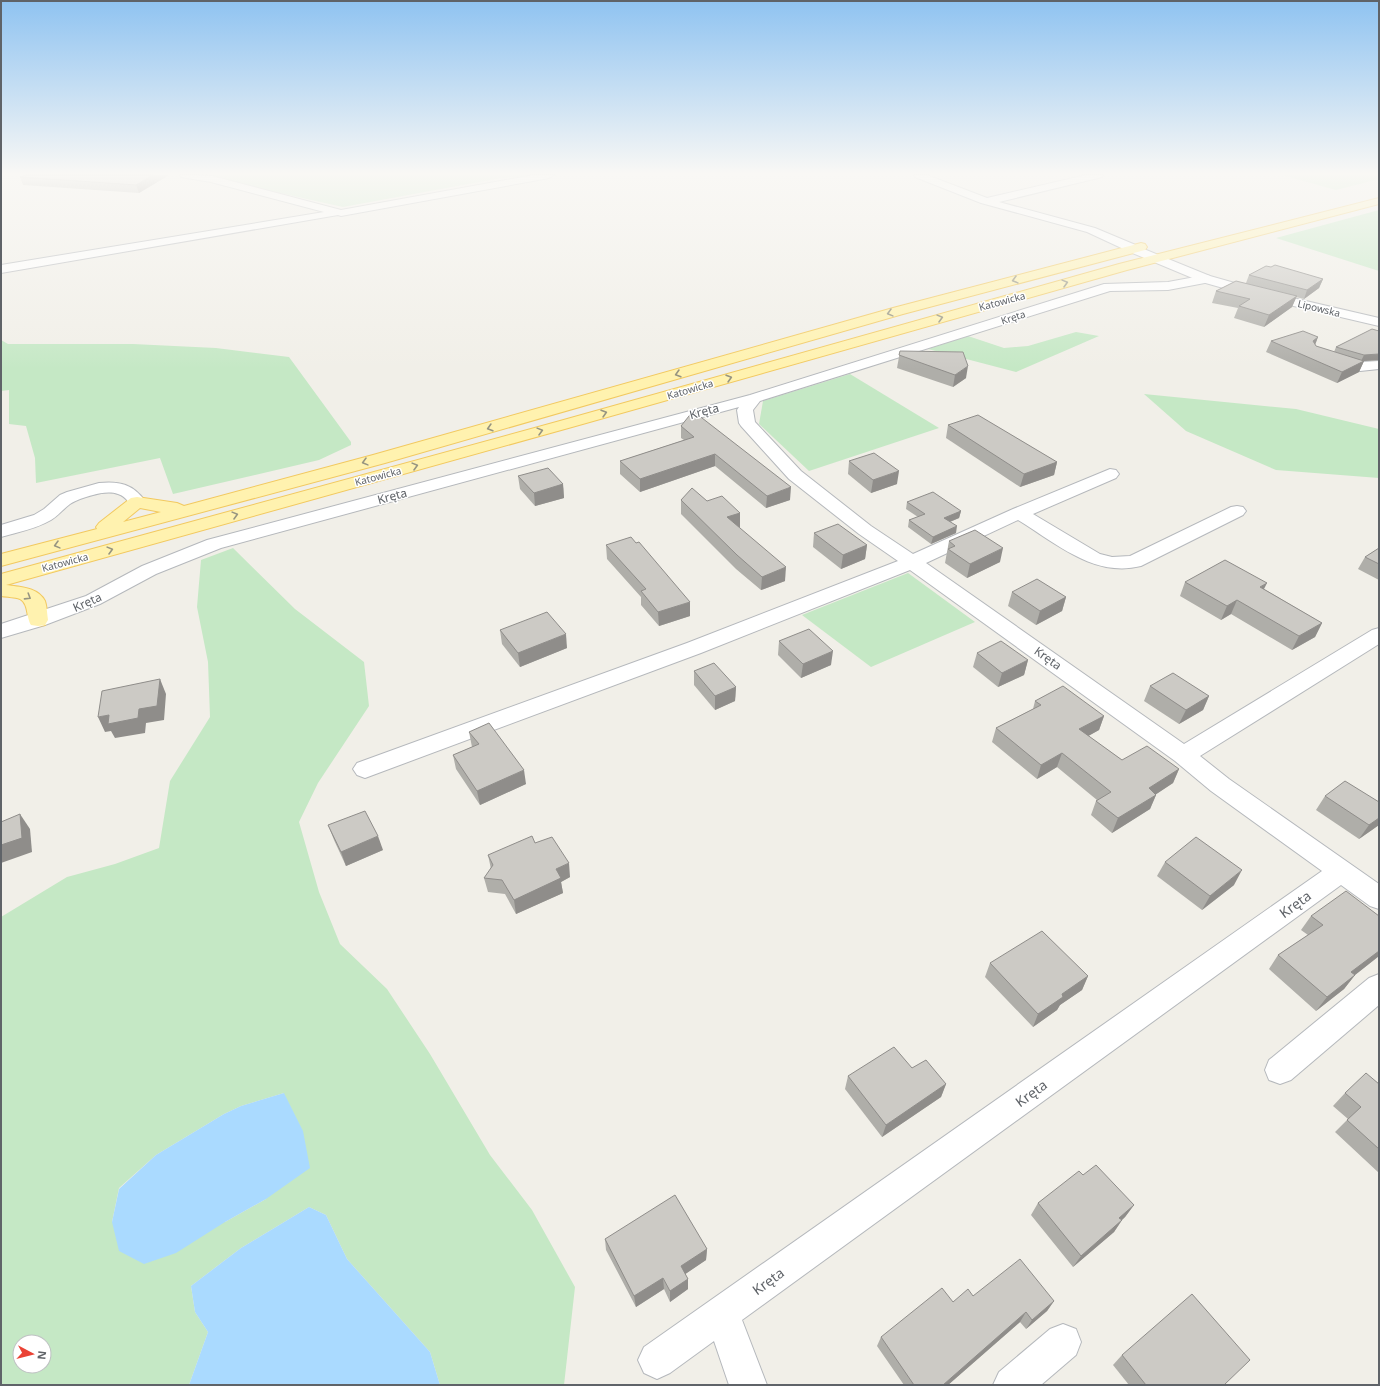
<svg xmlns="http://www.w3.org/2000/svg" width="1380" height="1386" viewBox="0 0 1380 1386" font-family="'Noto Sans',sans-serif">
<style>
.green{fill:#c5e8c5;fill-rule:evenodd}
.water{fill:#aadaff}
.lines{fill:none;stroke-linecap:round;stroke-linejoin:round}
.minor-casing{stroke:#b5b8bc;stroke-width:2}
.tertiary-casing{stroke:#b5b8bc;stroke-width:2}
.primary-casing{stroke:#f2c960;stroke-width:2}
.minor{fill:#fff;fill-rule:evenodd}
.tertiary{fill:#fff;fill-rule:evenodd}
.primary{fill:#fff2af;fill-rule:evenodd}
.wall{fill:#afaea9}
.shaded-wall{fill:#8f8d8a}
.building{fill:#cccac5;stroke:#8f8d8a}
.oneway{stroke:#979581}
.labels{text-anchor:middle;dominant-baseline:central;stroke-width:3;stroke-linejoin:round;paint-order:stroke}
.far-street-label{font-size:10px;fill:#5f6368;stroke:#fff}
.street-label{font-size:12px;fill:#5f6368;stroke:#fff}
.near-street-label{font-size:14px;fill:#5f6368;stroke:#fff}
</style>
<rect width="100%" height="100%" fill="#f1efe8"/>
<g class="green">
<path d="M199,175H561C542,179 521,176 501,178L343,207Z"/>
<polygon points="1282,175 1379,175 1379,179 1336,190"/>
<polygon points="1379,210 1379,271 1276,238"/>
<polygon points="1076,332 1099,336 1016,372 928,349 968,336 1004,348 1028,346"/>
<polygon points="1,340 8,344 133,344 216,348 289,357 351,442 351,445 319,460 173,494 160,458 36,483 35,458 26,426 9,424 9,390 1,391"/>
<polygon points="850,374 939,428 809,471 759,424 763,401"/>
<polygon points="1144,394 1296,409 1379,429 1379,478 1276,470 1186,431"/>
<path d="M233,548L295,609L364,662L369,706L318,783L299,822L319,892L340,944L387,989L430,1054L490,1155L532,1210L575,1287L564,1385H440L430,1352L347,1259L326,1215L309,1207L241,1248L191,1286L195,1312L208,1332L189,1385H1V917L67,877L115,864L159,848L170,781L210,717L208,662L197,607L201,560ZM284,1093L266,1199L225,1222H112L119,1188L156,1155L224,1114L241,1106ZM20,1342H44V1366H20Z"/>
<polygon points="908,573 975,622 871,667 802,615"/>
</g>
<g class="water">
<polygon points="284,1093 303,1131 310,1168 266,1199 225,1222 176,1253 144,1264 119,1251 112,1222 119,1189 156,1155 224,1114 241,1106"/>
<polygon points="309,1207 326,1215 347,1259 430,1352 440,1385 189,1385 208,1332 195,1312 191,1286 241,1248"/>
</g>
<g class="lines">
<defs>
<g id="minor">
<polygon points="180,175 212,176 341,210 534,175 554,175 549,178 341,216 338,215 1,273 1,265 324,212 211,182 181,177"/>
<polygon points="914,175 927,175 987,198 1086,175 1103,175 1102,177 999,202 1095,228 1138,246 1140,249 1138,252 1130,252 1087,232 981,203 915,177"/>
<path d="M1206,275L1210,276L1212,279L1210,282L1168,290L1110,291L760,401L753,410L755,422L801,471L871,526L913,554L1013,509L1110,469L1116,470L1119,474L1116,478L1033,514L1100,554L1112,557L1130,556L1231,507L1237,506L1243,507L1246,511L1243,515L1141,566C1094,578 1056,543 1018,520L926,563L1184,744L1372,630L1379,628V644L1200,756L1229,779L1379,884V909L1370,906L1341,885L742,1320L767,1385H729L714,1341L670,1373L657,1379L644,1373L638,1360L644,1347L1322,871L1211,791L1175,761L910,570L701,653L373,775L365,778L357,775L353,769L357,763L687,643L898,561L859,534L789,479L741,426L739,423L737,410L739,407L221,548L156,574L100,604L45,625L1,638V624L86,596L142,566L207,540L750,395L1104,284L1168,282Z"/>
<polygon points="1334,354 1361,362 1379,361 1379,369 1360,371 1329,361 1327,358 1329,355"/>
<path d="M99,483C120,481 133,484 146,502L143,506C127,510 131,498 118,494C110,491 100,493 93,495C85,497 76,500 70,504C63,509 58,516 51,520C36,529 18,532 1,537V525L34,515L44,509L60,495L67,492Z"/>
<polygon points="1379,974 1379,1005 1291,1080 1280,1084 1269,1080 1265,1070 1269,1060 1369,978"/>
<polygon points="1063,1324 1076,1329 1081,1342 1076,1355 1041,1385 993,1385 999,1372 1050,1329"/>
</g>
<polygon id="tertiary" points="1134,245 1210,276 1263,291 1379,318 1379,326 1255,297 1202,282 1130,252 1128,249 1130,246"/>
<g id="primary">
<path d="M1379,198V204L1127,270L572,427L6,585C19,587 38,587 45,601C47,607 47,614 48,620L45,625L38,626L31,625C26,617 29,604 20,599C15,597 7,597 1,596V574L560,421L1119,264Z"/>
<path d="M1141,243L1145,244L1147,247L1145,250L903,314L385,463L1,566V554L97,529L96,527L99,523L131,498L137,497L177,503L184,506L373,455L893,308ZM140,508L161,512L123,522Z"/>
</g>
</defs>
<use href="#minor" class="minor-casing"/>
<use href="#tertiary" class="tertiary-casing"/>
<use href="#primary" class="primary-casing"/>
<use href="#minor" class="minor"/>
<use href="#tertiary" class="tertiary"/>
<use href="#primary" class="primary"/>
</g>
<g class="wall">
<polygon points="26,175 169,175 139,193 23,185 20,177"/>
<polygon points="1249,275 1323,279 1319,288 1304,299 1296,297 1292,307 1264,327 1234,318 1238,308 1212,303 1216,291 1246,283"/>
<polygon points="1379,331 1379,360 1364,361 1359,372 1337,383 1266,352 1271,341 1318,337 1315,344 1316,346 1334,352 1336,347"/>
<polygon points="900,351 966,378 953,387 897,368"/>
<polygon points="948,425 1057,462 1054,475 1020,487 946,438"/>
<polygon points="681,426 790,500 766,508 715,466 640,492 620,474 620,461 684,440 681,438"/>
<polygon points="849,461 897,484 871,493 848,474"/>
<polygon points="518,476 563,484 564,498 535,506 520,489"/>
<polygon points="681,500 707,501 740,513 740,527 738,527 785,581 761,590 736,569 681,514"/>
<polygon points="907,502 961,511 959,518 950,522 956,533 931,544 908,527 909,520 918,517 906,509"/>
<polygon points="814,533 867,545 865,559 841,569 813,547"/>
<polygon points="949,541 1000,562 967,578 945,563"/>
<polygon points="606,545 690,616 659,626 641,605 641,597 607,559"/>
<polygon points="1379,548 1379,580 1358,569 1365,557"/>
<polygon points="1185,582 1264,589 1322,623 1315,637 1292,650 1231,614 1221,620 1180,596"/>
<polygon points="1012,592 1066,597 1062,611 1036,625 1008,606"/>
<polygon points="500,630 567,648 520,667 502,644"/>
<polygon points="779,641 831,665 801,678 778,655"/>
<polygon points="977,653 1028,660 1024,675 998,687 973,667"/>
<polygon points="694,671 736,687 735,701 715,710 694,685"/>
<polygon points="1150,686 1209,696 1203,710 1179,724 1144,701"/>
<polygon points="1035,701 1104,716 1099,730 1088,736 1122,760 1179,769 1173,783 1156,794 1156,795 1150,809 1112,833 1091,815 1096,801 1097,800 1057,767 1037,779 992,742 996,728 1033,709"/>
<polygon points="469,732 526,784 480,805 456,769 453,755 472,747"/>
<polygon points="1325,796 1379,802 1379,825 1359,839 1316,810"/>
<polygon points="328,825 383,850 346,866 334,840"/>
<polygon points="535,843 570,877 561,882 563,893 516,914 505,894 488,892 484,878 491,869 488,855"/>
<polygon points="1165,862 1234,885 1202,910 1157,876"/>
<polygon points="1311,916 1379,916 1379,956 1355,975 1344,989 1316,1011 1269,969 1278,955 1308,935 1301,930"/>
<polygon points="990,963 1088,976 1082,990 1060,1005 1057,1010 1033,1027 985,977"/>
<polygon points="912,1068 946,1084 941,1097 882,1137 845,1089 848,1076"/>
<polygon points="1379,1084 1379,1173 1335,1132 1348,1119 1333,1106 1345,1093"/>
<polygon points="1083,1175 1134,1205 1125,1217 1122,1220 1114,1232 1073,1267 1031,1215 1038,1203"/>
<polygon points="605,1239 707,1249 706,1260 685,1274 688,1279 688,1289 670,1302 664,1289 636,1307 606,1250"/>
<polygon points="973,1296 1054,1301 1047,1311 1026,1329 1020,1322 948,1385 904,1385 877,1346 881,1337 953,1302"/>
<polygon points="1122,1355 1224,1385 1129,1385 1113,1365"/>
</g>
<g class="shaded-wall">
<polygon points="153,175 169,175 139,193 136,185"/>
<polygon points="1323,279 1319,288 1304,299 1307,290"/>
<polygon points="1297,296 1292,307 1264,327 1269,315"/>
<polygon points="1318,337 1314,348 1313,341"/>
<polygon points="1379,354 1379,360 1364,361 1359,372 1337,383 1342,372 1361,361 1364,355"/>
<polygon points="968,366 966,378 953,387 955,375"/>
<polygon points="715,454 715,466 640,492 640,479"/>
<polygon points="1057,462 1054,475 1020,487 1024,474"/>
<polygon points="899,471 897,484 871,493 873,480"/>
<polygon points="563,484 564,498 535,506 534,493"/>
<polygon points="791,487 790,500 766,508 767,496"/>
<polygon points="961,511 959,518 942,525 944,518"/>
<polygon points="740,513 740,527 726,531 727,517"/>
<polygon points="957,526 956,533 931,544 933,537"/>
<polygon points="867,545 865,559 841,569 843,555"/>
<polygon points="1003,548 1000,562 967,578 970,564"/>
<polygon points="786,567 785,581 761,590 762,577"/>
<polygon points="1267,583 1260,597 1260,587"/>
<polygon points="1066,597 1062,611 1036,625 1040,611"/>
<polygon points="1237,600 1231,614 1221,620 1227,606"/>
<polygon points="690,602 690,616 659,626 658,612"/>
<polygon points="1322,623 1315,637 1292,650 1299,636"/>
<polygon points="566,634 567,648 520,667 518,653"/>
<polygon points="833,651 831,665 801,678 803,664"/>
<polygon points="1028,660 1024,675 998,687 1002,673"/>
<polygon points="160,679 166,694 164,720 146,723 145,733 115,738 111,731 105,732 98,717 139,709"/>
<polygon points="736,687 735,701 715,710 715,696"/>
<polygon points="1209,696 1203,710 1179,724 1186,710"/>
<polygon points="1104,716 1099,730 1074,744 1079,729"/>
<polygon points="1062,753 1057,767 1037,779 1041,765"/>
<polygon points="1179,769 1173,783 1143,803 1149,788"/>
<polygon points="524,770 526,784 480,805 477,791"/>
<polygon points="1156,795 1150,809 1112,833 1118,818"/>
<polygon points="20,814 30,829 32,852 1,863 1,845"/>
<polygon points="1379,818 1379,825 1359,839 1369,825"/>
<polygon points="378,836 383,850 346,866 341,852"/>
<polygon points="569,863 570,877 561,882 563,893 516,914 514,900 556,869"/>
<polygon points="1242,870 1234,885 1202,910 1210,896"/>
<polygon points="1379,951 1379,956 1341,986 1351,972"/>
<polygon points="1355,975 1344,989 1316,1011 1327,997"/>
<polygon points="1088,976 1082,990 1060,1005 1057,1010 1033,1027 1038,1014 1062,994"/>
<polygon points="946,1084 941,1097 882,1137 886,1125"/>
<polygon points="1134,1205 1125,1217 1111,1230 1119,1218"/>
<polygon points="1122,1220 1114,1232 1073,1267 1081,1256"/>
<polygon points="707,1249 706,1260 681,1277 681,1266"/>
<polygon points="663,1278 664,1289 636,1307 634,1296"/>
<polygon points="688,1279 688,1289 670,1302 670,1291"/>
<polygon points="1054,1301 1047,1311 1026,1329 1032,1320"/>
<polygon points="1026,1312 1020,1322 948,1385 943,1385"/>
</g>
<g class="building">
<polygon points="26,175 153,175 136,185 20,177"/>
<polygon points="1275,265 1323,279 1307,290 1249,275 1266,266 1271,267"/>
<polygon points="1236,281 1297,296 1269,315 1239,306 1250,299 1216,291"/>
<polygon points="1372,329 1379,331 1379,354 1364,355 1336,347"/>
<polygon points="1303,331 1318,337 1313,341 1316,346 1364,361 1342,372 1271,341"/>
<polygon points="900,351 963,352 968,366 955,375 899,355"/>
<polygon points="693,411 791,487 767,496 715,454 640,479 620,461 694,437 681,426"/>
<polygon points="978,415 1057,462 1024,474 948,425"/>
<polygon points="874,453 899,471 873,480 849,461"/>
<polygon points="548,468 563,484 534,493 518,476"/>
<polygon points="692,488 707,501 722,496 740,513 727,517 786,567 762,577 737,555 681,500"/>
<polygon points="933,492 961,511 944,518 957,526 933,537 909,520 925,514 907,502"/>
<polygon points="838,524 867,545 843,555 814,533"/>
<polygon points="975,530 1003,548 970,564 948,549 955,546 949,541"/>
<polygon points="631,537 636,543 639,542 690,602 658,612 641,591 646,589 606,545"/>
<polygon points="1379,548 1379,564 1365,557"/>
<polygon points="1225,560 1267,583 1260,587 1322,623 1299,636 1237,600 1227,606 1185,582"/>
<polygon points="1037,579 1066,597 1040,611 1012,592"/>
<polygon points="547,612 566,634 518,653 500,630"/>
<polygon points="809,629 833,651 803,664 779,641"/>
<polygon points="1001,641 1028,660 1002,673 977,653"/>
<polygon points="714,663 736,687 715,696 694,671"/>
<polygon points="1173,673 1209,696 1186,710 1150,686"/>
<polygon points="160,679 157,706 139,709 138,718 108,724 109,715 98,717 102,691"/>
<polygon points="1063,686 1104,716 1079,729 1122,760 1147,746 1179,769 1149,788 1156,795 1118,818 1096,801 1111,792 1062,753 1041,765 996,728 1041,705 1035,701"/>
<polygon points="489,723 524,770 477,791 453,755 479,744 469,732"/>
<polygon points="1345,781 1379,802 1379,818 1369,825 1325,796"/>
<polygon points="365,811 378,836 341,852 328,825"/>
<polygon points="20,814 22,838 1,845 1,822"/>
<polygon points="532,836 535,843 552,837 569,863 556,869 561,878 514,900 502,880 484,878 493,865 488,855"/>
<polygon points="1196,837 1242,870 1210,896 1165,862"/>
<polygon points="1346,891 1379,916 1379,951 1351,972 1355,975 1327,997 1278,955 1323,925 1311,916"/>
<polygon points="1042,931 1088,976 1062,994 1063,997 1038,1014 990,963"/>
<polygon points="894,1047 912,1068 926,1060 946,1084 886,1125 848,1076"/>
<polygon points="1366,1073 1379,1084 1379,1149 1347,1120 1361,1107 1345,1093"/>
<polygon points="1096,1165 1134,1205 1119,1218 1122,1220 1081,1256 1038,1203 1079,1171 1083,1175"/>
<polygon points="675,1195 707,1249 681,1266 688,1279 670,1291 663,1278 634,1296 605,1239"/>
<polygon points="1020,1259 1054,1301 1032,1320 1026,1312 943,1385 914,1385 881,1337 942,1288 953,1302 968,1289 973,1296"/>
<polygon points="1192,1294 1250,1360 1224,1385 1146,1385 1122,1355"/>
</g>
<defs><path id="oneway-chevron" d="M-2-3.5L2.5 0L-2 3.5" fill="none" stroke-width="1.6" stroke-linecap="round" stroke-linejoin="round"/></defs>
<g class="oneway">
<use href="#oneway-chevron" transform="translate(1015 280) rotate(165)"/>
<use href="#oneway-chevron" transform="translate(1065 283) rotate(-15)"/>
<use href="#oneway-chevron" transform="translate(890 313) rotate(165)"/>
<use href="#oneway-chevron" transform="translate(940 318) rotate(-15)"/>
<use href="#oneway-chevron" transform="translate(678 374) rotate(164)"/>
<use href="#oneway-chevron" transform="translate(729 378) rotate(-16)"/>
<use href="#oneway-chevron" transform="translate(604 413) rotate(-16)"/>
<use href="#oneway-chevron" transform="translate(490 428) rotate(164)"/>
<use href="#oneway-chevron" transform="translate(540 431) rotate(-15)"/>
<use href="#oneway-chevron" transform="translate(365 462) rotate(165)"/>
<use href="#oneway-chevron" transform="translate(415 466) rotate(-15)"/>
<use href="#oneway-chevron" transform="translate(235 515) rotate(-15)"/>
<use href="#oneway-chevron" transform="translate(57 545) rotate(165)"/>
<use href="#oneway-chevron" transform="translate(110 550) rotate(-15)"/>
<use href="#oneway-chevron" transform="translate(28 597) rotate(32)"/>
</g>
<linearGradient id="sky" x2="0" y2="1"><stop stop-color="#8fc3f1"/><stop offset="0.47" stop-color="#f9f8f5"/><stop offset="1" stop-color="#f9f8f5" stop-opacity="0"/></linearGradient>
<rect width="1380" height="369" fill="url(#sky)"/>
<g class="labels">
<g class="far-street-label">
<text transform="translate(1002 301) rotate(-15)">Katowicka</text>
<text transform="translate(1319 308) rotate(14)">Lipowska</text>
<text transform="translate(1013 317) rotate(-17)">Kręta</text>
<text transform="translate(690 389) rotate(-16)">Katowicka</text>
<text transform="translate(378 476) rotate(-15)">Katowicka</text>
<text transform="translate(65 562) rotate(-15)">Katowicka</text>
</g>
<g class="street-label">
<text transform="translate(704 411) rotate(-15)">Kręta</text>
<text transform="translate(392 496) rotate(-15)">Kręta</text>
<text transform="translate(87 602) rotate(-24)">Kręta</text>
<text transform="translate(1048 658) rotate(35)">Kręta</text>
</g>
<g class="near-street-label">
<text transform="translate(1295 904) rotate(-36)">Kręta</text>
<text transform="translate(1031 1093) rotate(-36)">Kręta</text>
<text transform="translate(768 1281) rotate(-36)">Kręta</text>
</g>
</g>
<rect width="1380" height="1386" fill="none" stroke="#5f6368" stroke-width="4"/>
<g transform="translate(32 1354) rotate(97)"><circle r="19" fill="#ffffff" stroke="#bfc1c3"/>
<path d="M0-3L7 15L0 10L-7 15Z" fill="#ea4335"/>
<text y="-6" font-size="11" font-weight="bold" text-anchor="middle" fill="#5f6368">N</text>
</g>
</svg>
